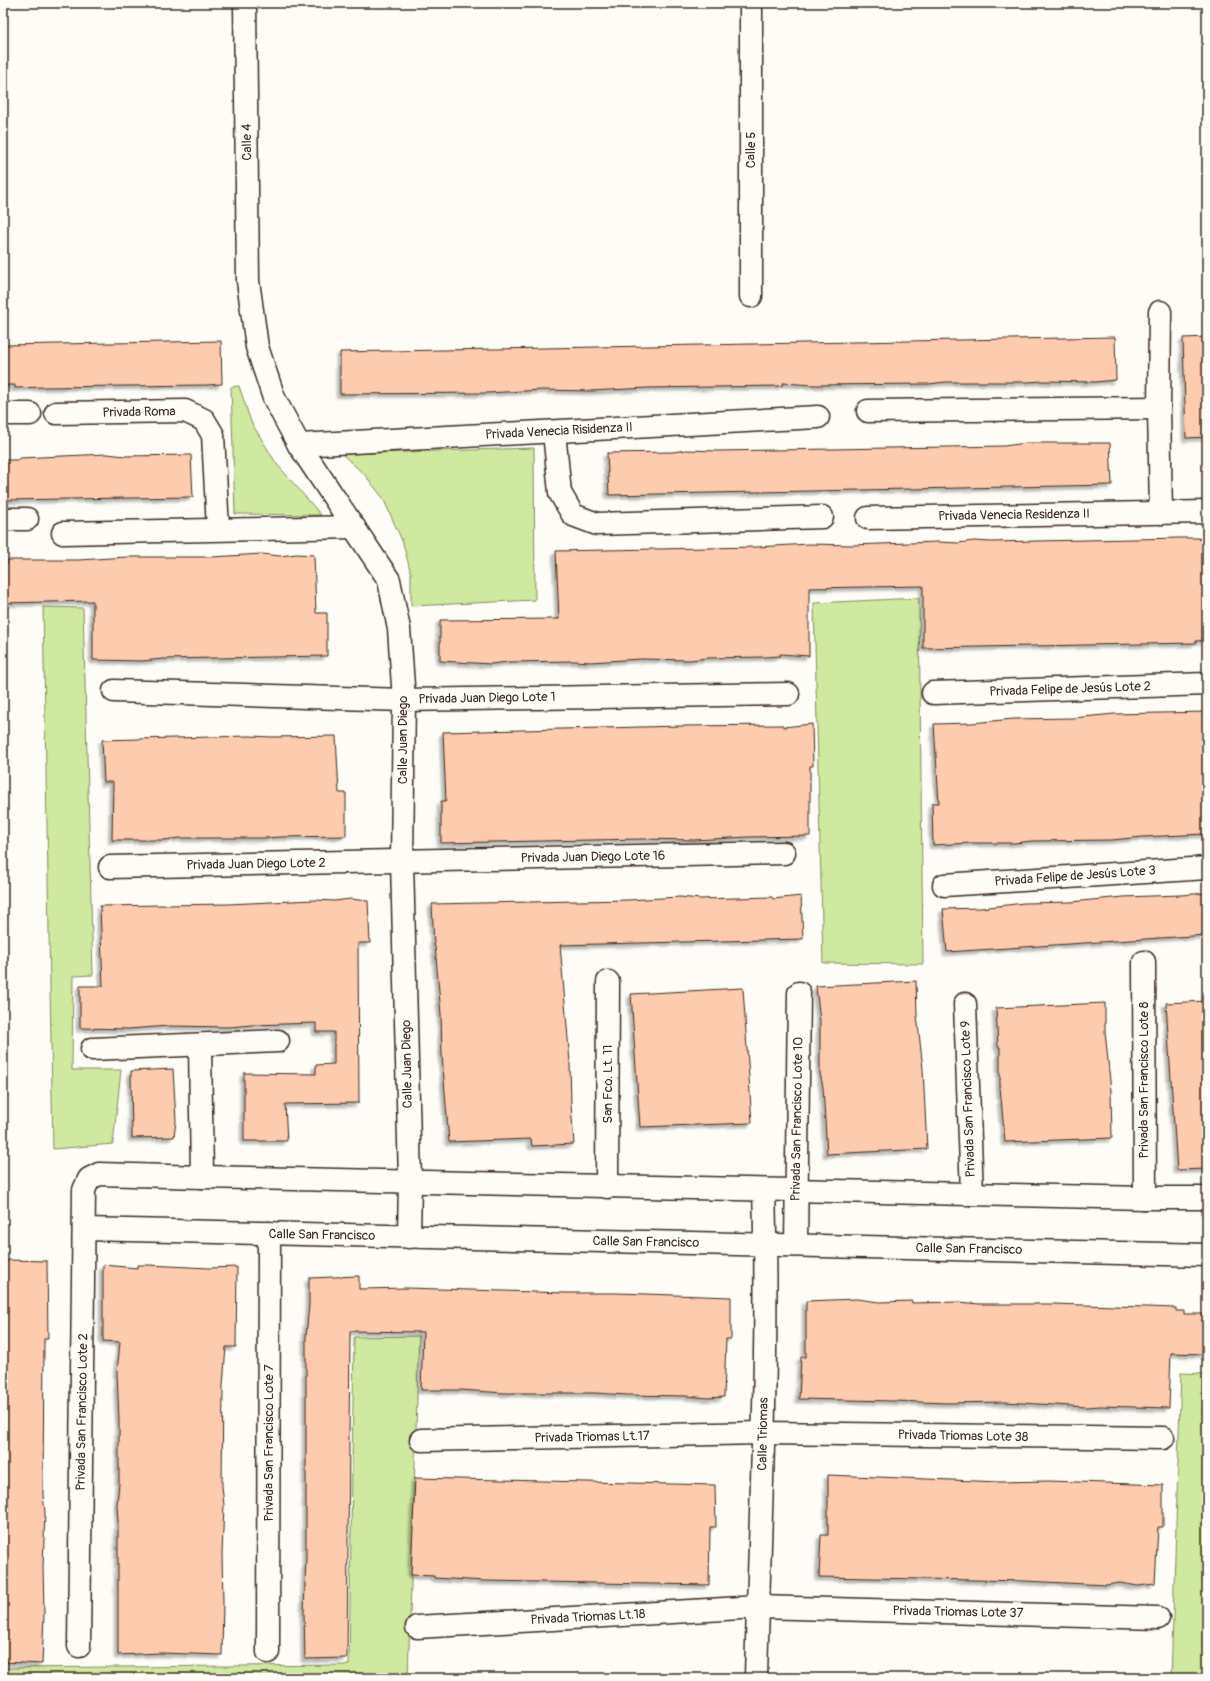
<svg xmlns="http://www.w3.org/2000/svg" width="1210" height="1681" viewBox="0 0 1210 1681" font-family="Pangolin,sans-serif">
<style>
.green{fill:#cfe9a0;stroke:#858a5f}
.building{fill:#fdcbad;stroke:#3b2a1e;filter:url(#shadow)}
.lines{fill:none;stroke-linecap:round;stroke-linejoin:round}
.street-casing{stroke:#3b2a1e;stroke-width:25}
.street{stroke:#fdfcf7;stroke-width:22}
.labels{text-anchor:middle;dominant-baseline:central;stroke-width:3;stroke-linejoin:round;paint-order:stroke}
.street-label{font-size:13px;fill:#3b2a1e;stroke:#fdfcf7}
</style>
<defs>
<filter id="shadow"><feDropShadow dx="-3.5" dy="3.5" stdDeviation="1" flood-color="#0004"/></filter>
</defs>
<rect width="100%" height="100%" fill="#fdfcf7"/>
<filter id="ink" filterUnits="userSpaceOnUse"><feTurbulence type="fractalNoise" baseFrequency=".025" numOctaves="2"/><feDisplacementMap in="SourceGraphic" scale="8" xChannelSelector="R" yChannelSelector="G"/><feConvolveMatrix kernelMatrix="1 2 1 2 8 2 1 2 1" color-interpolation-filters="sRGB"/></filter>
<g filter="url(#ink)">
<g class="green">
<polygon points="239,386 251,422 276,463 321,515 235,514 231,387"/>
<polygon points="534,448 535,600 411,606 411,574 403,543 383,498 365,475 342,454"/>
<polygon points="919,598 923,964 823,963 814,603"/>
<polygon points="43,607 83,608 93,975 73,976 72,1070 121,1070 113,1144 53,1149"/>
<polygon points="419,1336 408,1678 3,1678 3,1668 349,1665 354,1337"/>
<polygon points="1181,1373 1207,1374 1207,1678 1171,1678"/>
</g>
<g class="building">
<polygon points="1115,337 1116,380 1095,382 1044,381 1028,382 945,382 929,384 813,385 783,383 782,386 647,388 591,391 542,390 487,393 340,394 340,352"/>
<polygon points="1207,337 1207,437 1186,438 1183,338"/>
<polygon points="221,341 222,384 207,385 45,387 15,388 15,385 3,385 3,345"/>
<polygon points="1026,443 1110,443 1112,485 609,495 607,453 673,452 686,450 719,451 1004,446"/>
<polygon points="107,454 125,456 191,455 193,497 3,500 3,460 19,460 19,458"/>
<polygon points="1181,538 1199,538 1200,540 1207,540 1207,640 1196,641 1196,643 923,648 923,586 809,588 809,656 780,654 780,656 765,657 708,658 690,660 641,659 590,662 575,661 508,662 491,664 440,661 440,620 559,619 556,551 757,547 809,544 852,545 938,542 958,543 974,541 991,542"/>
<polygon points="262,554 280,556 297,554 314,555 316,613 327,613 327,656 163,659 142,661 93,660 93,601 3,603 3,564 7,564 7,560 78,560 128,557 212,557"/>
<polygon points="1207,712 1207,833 1205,834 1142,837 1112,840 1032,841 1014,843 971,843 933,845 932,803 939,803 934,724 972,723 1013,719 1073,718 1114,714"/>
<polygon points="812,724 813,766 810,766 810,836 748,837 694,840 642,839 441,843 441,801 446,801 443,732 682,726 783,725 783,727"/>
<polygon points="249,736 272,737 336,736 339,793 346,793 346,836 280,837 264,838 179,838 164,840 112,840 113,782 104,782 102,740"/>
<polygon points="1207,893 1207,935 947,952 943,909 981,908 1024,903 1071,902 1123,897 1181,895"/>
<polygon points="801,896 803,939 560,945 570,1062 571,1105 574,1144 532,1146 531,1139 449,1142 442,1055 441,1014 435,946 434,946 432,904 628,900 680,897 700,899 772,897 773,899"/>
<polygon points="350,899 368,901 370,943 358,943 359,1103 285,1104 287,1141 244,1141 244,1073 316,1074 316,1065 334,1064 334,1032 316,1032 316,1023 251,1025 230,1027 168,1026 129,1029 80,1028 80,986 103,986 100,906 228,904 314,900 335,901"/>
<polygon points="916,981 917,1015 923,1069 927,1149 827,1154 823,1087 820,1073 820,1021 816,986"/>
<polygon points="743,988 752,1123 640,1127 631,994"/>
<polygon points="1207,1001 1207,1169 1177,1170 1166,1003"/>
<polygon points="1105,1003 1105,1031 1111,1091 1112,1138 1005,1142 1000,1087 1000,1047 998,1047 996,1008"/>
<polygon points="173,1069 176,1121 174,1137 132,1138 131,1071"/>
<polygon points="8,1260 47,1261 48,1339 44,1339 43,1495 45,1512 43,1566 44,1614 42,1664 3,1662 3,1262 7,1262"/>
<polygon points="103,1265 137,1268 137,1265 149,1265 209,1268 237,1267 236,1347 226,1347 223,1385 222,1486 224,1505 222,1554 223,1602 222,1655 160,1653 118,1655 118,1520 117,1505 119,1483 119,1420 117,1373 120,1342 103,1341"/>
<polygon points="359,1276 359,1289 407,1288 566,1293 617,1293 731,1297 731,1339 726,1339 724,1397 708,1398 686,1396 628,1395 594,1393 505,1393 460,1390 421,1390 423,1332 350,1331 347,1658 305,1659 304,1612 306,1558 306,1336 309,1305 309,1278"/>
<polygon points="857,1299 879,1302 912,1301 912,1303 960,1302 979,1304 1053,1304 1176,1308 1176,1311 1184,1311 1184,1314 1207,1314 1207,1354 1171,1353 1169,1408 1100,1406 1087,1407 1005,1402 947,1403 894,1401 799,1399 801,1357 806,1357 806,1301"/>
<polygon points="828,1475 1000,1482 1048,1481 1163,1485 1163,1527 1158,1527 1155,1584 1138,1586 1120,1583 1106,1585 1025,1581 819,1577 821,1535 828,1535"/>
<polygon points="415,1478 715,1485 716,1527 710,1527 709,1585 485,1581 434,1578 434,1576 411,1575"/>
</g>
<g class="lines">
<defs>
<g id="street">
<polyline points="245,3 248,281 257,347 274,398 299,445 389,580 399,629 404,700 402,861 410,1181 409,1237"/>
<polyline points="751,3 751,296"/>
<polyline points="1160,312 1159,408 1161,513"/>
<polyline points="868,411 1159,408"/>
<polyline points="56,413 185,411 204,420 213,435 218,529"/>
<polyline points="3,414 30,414"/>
<polyline points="554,432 560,493 573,515 597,524 822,517"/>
<polyline points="299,445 818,417"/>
<polyline points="868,518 1207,512"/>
<polyline points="3,519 27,519"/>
<polyline points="63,533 354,527"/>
<polyline points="114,691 404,700 788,694"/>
<polyline points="933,693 1207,684"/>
<polyline points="110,867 784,853"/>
<polyline points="944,885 1207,868"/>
<polyline points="1144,962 1145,1198"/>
<polyline points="965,1004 972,1194"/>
<polyline points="200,1045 202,1177"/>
<polyline points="92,1049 278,1041"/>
<polyline points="607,1187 608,982"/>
<polyline points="84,1229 1207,1255"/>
<polyline points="796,1245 799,993"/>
<polyline points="421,1440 763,1433 1163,1438"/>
<polyline points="417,1627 758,1607 1158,1618"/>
<polyline points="79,1646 84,1190 89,1179 99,1174 202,1177 1145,1198 1207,1198"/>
<polyline points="268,1652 269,1233"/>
<path d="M756,1678C760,1515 769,1352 764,1190"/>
</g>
</defs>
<use href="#street" class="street-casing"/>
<use href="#street" class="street"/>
</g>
</g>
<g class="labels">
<g class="street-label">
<text transform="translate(247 142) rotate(-91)">Calle 4</text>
<text transform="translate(751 150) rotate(-90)">Calle 5</text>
<text transform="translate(139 412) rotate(-1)">Privada Roma</text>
<text transform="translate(559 431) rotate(-3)">Privada Venecia Risidenza II</text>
<text transform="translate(1014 515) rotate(-1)">Privada Venecia Residenza II</text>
<text transform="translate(1070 689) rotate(-2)">Privada Felipe de Jesús Lote 2</text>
<text transform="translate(487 698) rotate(-1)">Privada Juan Diego Lote 1</text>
<text transform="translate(403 740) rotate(-90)">Calle Juan Diego</text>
<text transform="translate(593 857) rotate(-1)">Privada Juan Diego Lote 16</text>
<text transform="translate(256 864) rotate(-1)">Privada Juan Diego Lote 2</text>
<text transform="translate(1075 876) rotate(-4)">Privada Felipe de Jesús Lote 3</text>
<text transform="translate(407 1064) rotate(-91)">Calle Juan Diego</text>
<text transform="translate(1144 1080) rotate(-90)">Privada San Francisco Lote 8</text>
<text transform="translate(608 1084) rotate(-90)">San Fco. Lt. 11</text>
<text transform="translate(968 1099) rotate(-92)">Privada San Francisco Lote 9</text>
<text transform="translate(797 1119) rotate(-89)">Privada San Francisco Lote 10</text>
<text transform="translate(322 1235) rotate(1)">Calle San Francisco</text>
<text transform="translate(646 1242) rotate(1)">Calle San Francisco</text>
<text transform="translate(969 1249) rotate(1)">Calle San Francisco</text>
<text transform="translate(82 1412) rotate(-89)">Privada San Francisco Lote 2</text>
<text transform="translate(763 1434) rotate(-89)">Calle Triomas</text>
<text transform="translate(963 1436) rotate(1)">Privada Triomas Lote 38</text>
<text transform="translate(592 1437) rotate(-1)">Privada Triomas Lt.17</text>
<text transform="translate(269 1443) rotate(-90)">Privada San Francisco Lote 7</text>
<text transform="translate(958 1612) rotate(1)">Privada Triomas Lote 37</text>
<text transform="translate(588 1617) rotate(-3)">Privada Triomas Lt.18</text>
</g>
</g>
<rect width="1210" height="1681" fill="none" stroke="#fdfcf7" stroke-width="16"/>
<rect x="8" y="8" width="1194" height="1665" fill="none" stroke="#3b2a1e" stroke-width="1.5" filter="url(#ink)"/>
</svg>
